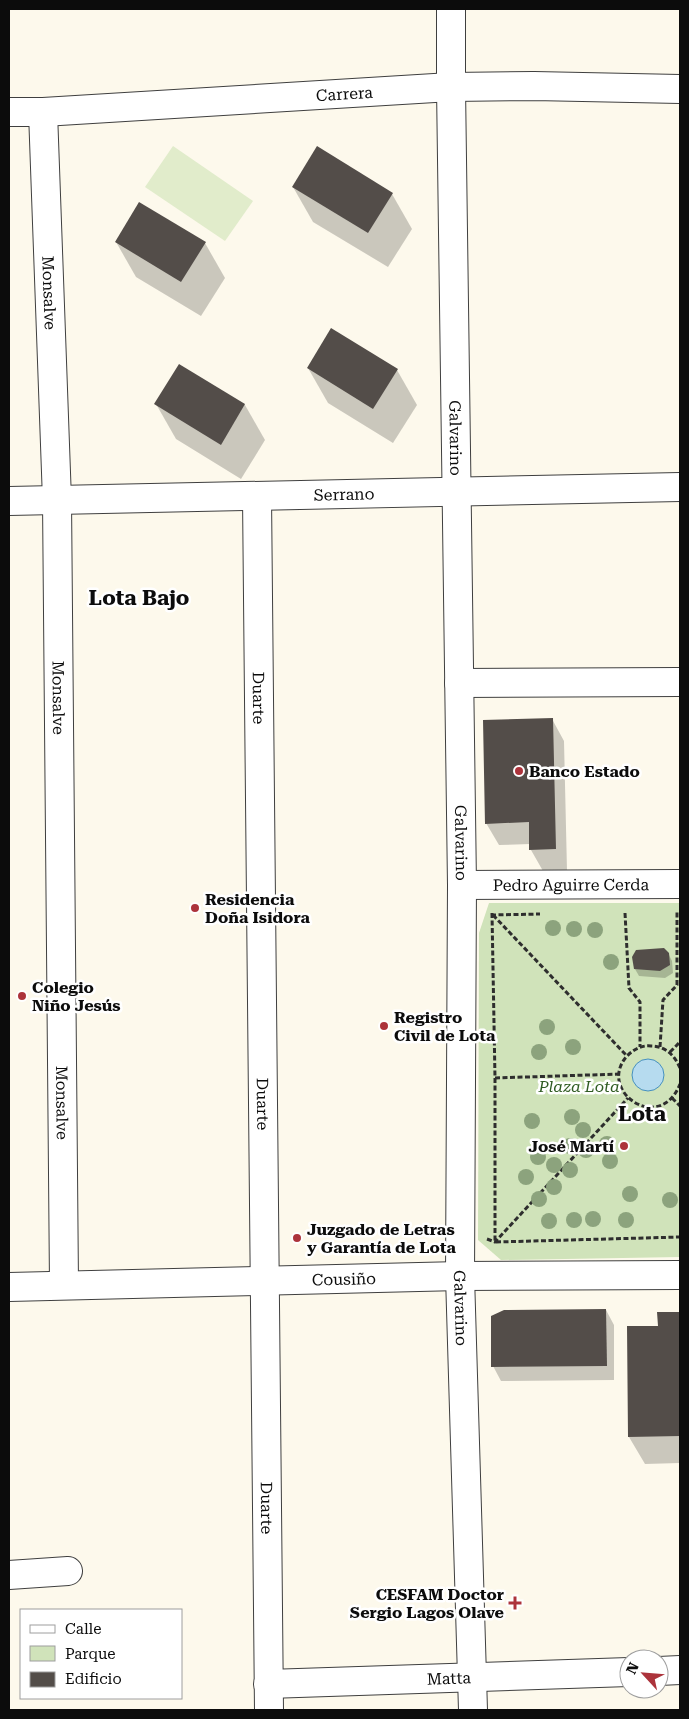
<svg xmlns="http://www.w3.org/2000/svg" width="689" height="1719" viewBox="0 0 689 1719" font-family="'Roboto Serif',serif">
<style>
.green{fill:#d0e3ba}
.pitch{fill:#e1eccb}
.water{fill:#b6dbef;stroke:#4590be}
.shadow{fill:#0003}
.building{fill:#534d49}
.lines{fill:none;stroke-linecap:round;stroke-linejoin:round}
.minor-casing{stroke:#3f3f3f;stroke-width:30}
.path{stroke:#2e2e2e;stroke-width:3;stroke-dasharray:5 2.5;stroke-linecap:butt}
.minor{stroke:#fff;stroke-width:28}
.tree{fill:#8ca37d}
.poi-dot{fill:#ac333b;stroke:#fff;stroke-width:2}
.labels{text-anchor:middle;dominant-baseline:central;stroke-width:5;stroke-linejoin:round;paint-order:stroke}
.street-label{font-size:16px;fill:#0c0c0c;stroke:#fff}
.poi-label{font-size:16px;font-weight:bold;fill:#0c0c0c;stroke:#fff;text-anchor:start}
.park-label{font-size:16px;font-style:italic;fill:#305c23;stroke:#fff}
.district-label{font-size:21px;font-weight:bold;fill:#0c0c0c;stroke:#fff}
</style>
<rect width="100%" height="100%" fill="#fdf9ec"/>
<polygon class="green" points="489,903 680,903 680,1257 501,1260 478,1240 479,933"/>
<polygon class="pitch" points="173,146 253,201 225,241 145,187"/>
<circle class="water" cx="648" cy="1075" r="16"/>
<g class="shadow">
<polygon points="293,187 392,194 412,229 388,267 313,222"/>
<polygon points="116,242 205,243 225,278 201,316 136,277"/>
<polygon points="179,365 245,405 265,440 241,479 176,439 156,404"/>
<polygon points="308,368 397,370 417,405 393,443 328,403"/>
<polygon points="552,719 564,741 567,870 543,871 531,850 530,844 499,845 486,823"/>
<polygon points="668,953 672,961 673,973 665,978 639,976 635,969"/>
<polygon points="606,1310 614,1325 614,1380 501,1381 493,1366"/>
<polygon points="659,1313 680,1313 680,1463 645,1464 629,1437 659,1327"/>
</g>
<g class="building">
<polygon points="317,146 393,193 368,233 292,187"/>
<polygon points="139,202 206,242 181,282 115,242"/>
<polygon points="331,328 398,369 373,409 307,368"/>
<polygon points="179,364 245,404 221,445 154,404"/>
<polygon points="553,718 556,849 529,850 529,822 485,824 483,720"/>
<polygon points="664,948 669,953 670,965 660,971 634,969 632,957 636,950"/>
<polygon points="606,1309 607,1366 491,1367 491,1316 504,1310"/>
<polygon points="657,1312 680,1312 680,1436 628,1437 627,1326 658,1326"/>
</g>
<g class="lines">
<defs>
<g id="minor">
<path id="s1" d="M451,9V87L462,885L460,1276L473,1710"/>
<path id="s2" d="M9,112H43L451,87L534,86L680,89"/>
<path id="s3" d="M43,112L57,500L64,1285"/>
<path id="s4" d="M257,496L269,1710"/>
<path id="s5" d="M9,501L680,487"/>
<polyline points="459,683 680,682"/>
<path id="s6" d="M462,885L680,884"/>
<path id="s7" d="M9,1287L460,1276L680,1275"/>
<polyline points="9,1575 68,1571"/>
<polyline points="659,1671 680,1670"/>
<path id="s8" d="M268,1684L629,1672"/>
</g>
</defs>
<use href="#minor" class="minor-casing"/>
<g class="path">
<polyline points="492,913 495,1078 495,1242"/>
<polyline points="625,913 629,988 640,1002 640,1047"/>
<polyline points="491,915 540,914"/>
<polyline points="493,915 627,1056"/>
<polyline points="660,1047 663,1000 677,985 677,911"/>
<polyline points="670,1052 680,1042"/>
<path d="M680,1068C675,1056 666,1046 651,1046C642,1045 634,1049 627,1056C596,1091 660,1135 680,1084"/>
<polyline points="495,1078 620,1074"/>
<polyline points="672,1098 680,1106"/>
<polyline points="487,1239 495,1242 628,1098"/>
<polyline points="496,1242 680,1237"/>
</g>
<use href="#minor" class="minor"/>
</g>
<g class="tree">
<circle cx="553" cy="928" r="8"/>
<circle cx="574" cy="929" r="8"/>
<circle cx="595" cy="930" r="8"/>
<circle cx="611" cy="962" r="8"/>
<circle cx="547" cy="1027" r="8"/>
<circle cx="573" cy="1047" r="8"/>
<circle cx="539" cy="1052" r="8"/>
<circle cx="572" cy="1117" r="8"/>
<circle cx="532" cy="1121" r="8"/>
<circle cx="583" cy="1130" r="8"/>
<circle cx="607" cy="1144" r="8"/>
<circle cx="570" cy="1146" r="8"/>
<circle cx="586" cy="1150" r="8"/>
<circle cx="538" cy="1157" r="8"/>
<circle cx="610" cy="1161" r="8"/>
<circle cx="554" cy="1165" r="8"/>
<circle cx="570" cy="1170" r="8"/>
<circle cx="526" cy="1177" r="8"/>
<circle cx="554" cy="1187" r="8"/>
<circle cx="630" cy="1194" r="8"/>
<circle cx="539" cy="1199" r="8"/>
<circle cx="670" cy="1200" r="8"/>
<circle cx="593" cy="1219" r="8"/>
<circle cx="574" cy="1220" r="8"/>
<circle cx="626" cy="1220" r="8"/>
<circle cx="549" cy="1221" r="8"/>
</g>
<g class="poi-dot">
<circle cx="519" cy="771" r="5"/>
<circle cx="195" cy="908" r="5"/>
<circle cx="22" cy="996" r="5"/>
<circle cx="384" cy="1026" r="5"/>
<circle cx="624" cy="1146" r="5"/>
<circle cx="297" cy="1238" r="5"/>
<path d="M512.5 1595.5h5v5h5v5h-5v5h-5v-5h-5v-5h5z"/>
</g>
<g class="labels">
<g class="street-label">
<text stroke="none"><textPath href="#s2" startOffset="336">Carrera</textPath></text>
<text stroke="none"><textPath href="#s3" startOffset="181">Monsalve</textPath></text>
<text stroke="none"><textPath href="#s1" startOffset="429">Galvarino</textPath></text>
<text stroke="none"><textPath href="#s5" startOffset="335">Serrano</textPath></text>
<text stroke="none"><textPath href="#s3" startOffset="586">Monsalve</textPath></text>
<text stroke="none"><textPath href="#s4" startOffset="202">Duarte</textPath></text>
<text stroke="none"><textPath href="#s1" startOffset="834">Galvarino</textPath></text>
<text stroke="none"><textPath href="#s6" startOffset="109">Pedro Aguirre Cerda</textPath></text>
<text stroke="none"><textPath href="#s3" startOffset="991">Monsalve</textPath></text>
<text stroke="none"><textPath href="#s4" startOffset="608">Duarte</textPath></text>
<text stroke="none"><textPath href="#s7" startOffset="335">Cousiño</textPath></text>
<text stroke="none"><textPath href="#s1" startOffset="1299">Galvarino</textPath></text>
<text stroke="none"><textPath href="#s4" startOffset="1012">Duarte</textPath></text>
<text stroke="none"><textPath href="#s8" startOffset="181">Matta</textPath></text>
</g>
<g class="poi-label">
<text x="529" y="771">Banco Estado</text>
<text x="205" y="899">Residencia<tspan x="205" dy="18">Doña Isidora</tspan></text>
<text x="32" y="987">Colegio<tspan x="32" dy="18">Niño Jesús</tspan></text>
<text x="394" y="1017">Registro<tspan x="394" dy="18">Civil de Lota</tspan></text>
<text x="614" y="1146" text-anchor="end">José Martí</text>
<text x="307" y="1229">Juzgado de Letras<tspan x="307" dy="18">y Garantía de Lota</tspan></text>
<text x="504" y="1594" text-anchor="end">CESFAM Doctor<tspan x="504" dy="18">Sergio Lagos Olave</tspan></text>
</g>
<g class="park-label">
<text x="579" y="1086">Plaza Lota</text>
</g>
<g class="district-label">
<text x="139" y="598">Lota Bajo</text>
<text x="642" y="1114">Lota</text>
</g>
</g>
<rect width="689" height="1719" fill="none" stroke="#0c0c0c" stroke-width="20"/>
<rect x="20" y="1609" width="162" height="90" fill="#ffffff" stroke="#9e9e9e"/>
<rect x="30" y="1625" width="25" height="8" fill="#ffffff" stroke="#9e9e9e"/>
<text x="65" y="1634" font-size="15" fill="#0c0c0c">Calle</text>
<rect x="30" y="1646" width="25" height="15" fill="#d0e3ba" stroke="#9e9e9e"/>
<text x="65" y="1659" font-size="15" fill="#0c0c0c">Parque</text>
<rect x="30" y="1672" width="25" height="15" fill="#534d49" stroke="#9e9e9e"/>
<text x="65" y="1684" font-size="15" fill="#0c0c0c">Edificio</text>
<g transform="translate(644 1674) rotate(296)"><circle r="24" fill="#ffffff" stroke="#9e9e9e"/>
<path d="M0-4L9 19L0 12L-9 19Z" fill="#ac333b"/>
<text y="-8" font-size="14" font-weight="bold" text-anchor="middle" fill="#0c0c0c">N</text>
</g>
</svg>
